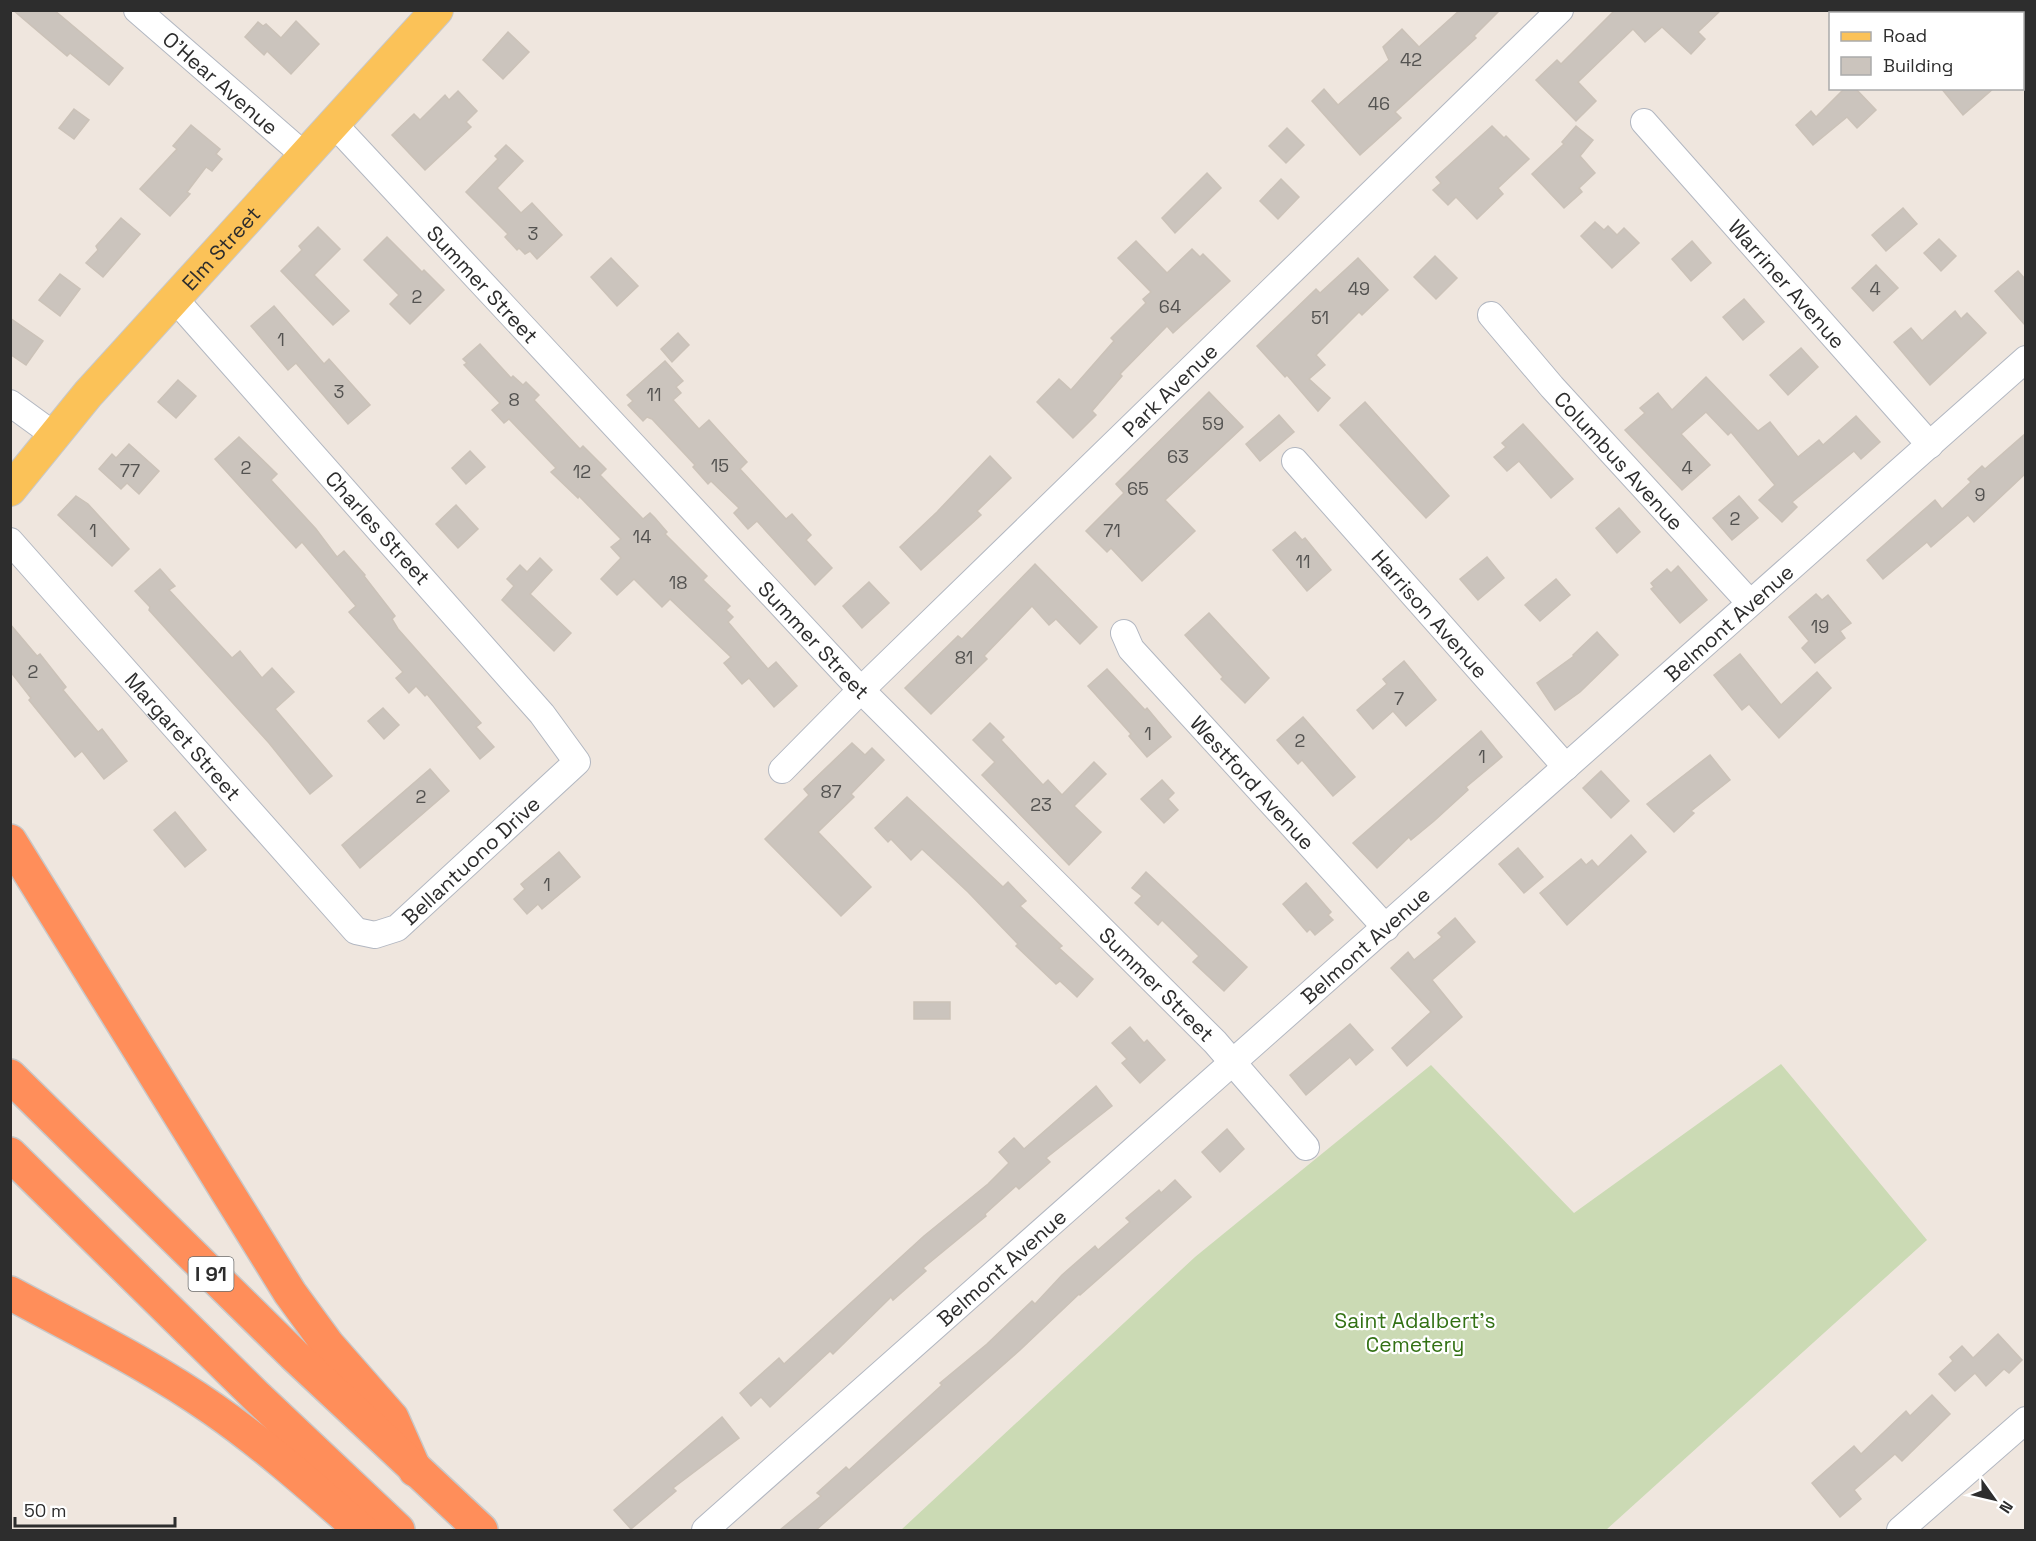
<svg xmlns="http://www.w3.org/2000/svg" width="2036" height="1541" viewBox="0 0 2036 1541" font-family="'Space Grotesk',sans-serif">
<style>
.cemetery{fill:#cbdab4}
.building{fill:#cbc4bd;stroke:#cbc2b8;stroke-width:1.5}
.lines{fill:none;stroke-linecap:round;stroke-linejoin:round}
.minor-casing{stroke:#b2b7c1;stroke-width:28}
.major-casing{stroke:#c8c8c8;stroke-width:34}
.highway-casing{stroke:#c8c8c8;stroke-width:36}
.minor{stroke:#fff;stroke-width:26}
.major{stroke:#fbc258;stroke-width:32}
.highway{stroke:#ff8e5a;stroke-width:33}
.labels{text-anchor:middle;dominant-baseline:central;stroke-width:4.5;stroke-linejoin:round;paint-order:stroke}
.number-label{font-size:18px;fill:#545351}
.shield{fill:#fff;stroke:#6c6c6c;stroke-width:1.5}
.shield-label{font-size:20px;font-weight:bold;fill:#2d2d2d}
.street-label{font-size:21px;fill:#2d2d2d;stroke:#fff}
.park-label{font-size:21px;fill:#337115;stroke:#fff}
</style>
<rect width="100%" height="100%" fill="#efe6de"/>
<polygon class="cemetery" points="1781,1064 1927,1240 1606,1530 901,1530 1195,1257 1431,1065 1574,1213"/>
<g class="building">
<polygon points="13,10 54,10 123,68 109,85 70,53 67,56"/>
<polygon points="1460,10 1500,10 1474,36 1476,38 1395,112 1401,118 1360,155 1312,101 1324,89 1338,105 1389,60 1383,47 1402,29 1419,47"/>
<polygon points="1615,10 1721,10 1698,32 1705,39 1691,54 1662,27 1645,42 1633,29 1578,82 1596,101 1576,121 1536,80 1557,60 1561,64"/>
<polygon points="296,21 319,44 291,74 267,51 264,55 245,37 258,22 263,26 266,24 281,38"/>
<polygon points="508,32 529,52 503,79 483,60"/>
<polygon points="1845,88 1855,88 1876,110 1857,128 1847,117 1813,145 1796,125 1811,111 1816,117"/>
<polygon points="1941,88 1994,88 1963,115"/>
<polygon points="458,91 477,111 466,122 471,127 425,170 392,135 414,114 420,120 445,95 449,100"/>
<polygon points="74,109 89,120 74,139 59,128"/>
<polygon points="191,125 220,149 216,154 222,159 212,171 206,167 187,192 190,194 170,216 140,189 177,149 173,146"/>
<polygon points="1492,126 1504,138 1506,136 1529,159 1498,188 1503,194 1477,219 1456,197 1448,205 1433,190 1441,183 1436,177"/>
<polygon points="1576,126 1593,140 1580,156 1595,173 1579,188 1582,192 1564,208 1532,174 1564,144 1562,142"/>
<polygon points="1287,128 1304,145 1286,163 1269,146"/>
<polygon points="506,145 523,161 497,188 521,213 532,203 562,235 537,259 530,251 525,254 519,248 517,250 505,237 508,234 466,192 498,159 495,156"/>
<polygon points="1207,173 1221,188 1175,233 1162,218"/>
<polygon points="1281,179 1299,197 1278,219 1260,201"/>
<polygon points="1903,208 1917,224 1886,251 1872,235"/>
<polygon points="121,218 140,234 103,277 86,263 98,250 96,246"/>
<polygon points="1595,222 1604,230 1608,226 1617,235 1624,228 1639,243 1612,268 1581,236"/>
<polygon points="318,227 340,249 314,275 349,311 333,325 281,271 302,250 299,246"/>
<polygon points="387,237 422,272 424,270 444,290 410,324 390,304 399,295 364,260"/>
<polygon points="1939,239 1956,256 1941,271 1924,253"/>
<polygon points="1136,241 1167,273 1192,249 1200,257 1203,254 1230,281 1173,333 1167,326 1120,374 1122,376 1092,411 1096,415 1073,438 1037,402 1059,379 1071,390 1114,341 1111,338 1146,303 1143,299 1151,292 1118,258"/>
<polygon points="1692,241 1711,263 1691,281 1672,259"/>
<polygon points="1435,256 1457,278 1436,299 1414,277"/>
<polygon points="611,258 638,286 617,306 591,277"/>
<polygon points="1358,258 1388,290 1362,315 1359,312 1316,355 1325,365 1309,379 1330,398 1318,411 1287,375 1285,377 1257,346 1316,289 1320,293"/>
<polygon points="1876,265 1898,288 1873,311 1852,288"/>
<polygon points="2018,271 2025,279 2025,325 1995,291"/>
<polygon points="60,274 80,289 60,316 39,300"/>
<polygon points="1744,299 1764,322 1743,340 1723,317"/>
<polygon points="274,306 324,364 329,359 370,405 348,424 296,363 288,370 251,326"/>
<polygon points="1955,311 1961,319 1967,313 1986,333 1930,385 1894,342 1911,328 1922,341"/>
<polygon points="10,318 43,341 26,365 10,354"/>
<polygon points="678,333 689,345 672,362 661,349"/>
<polygon points="480,344 511,378 513,376 523,385 526,382 539,395 534,400 580,449 583,446 606,469 600,475 643,519 650,513 655,518 667,532 665,534 707,576 703,580 730,606 726,610 733,617 728,622 768,669 776,662 797,686 774,707 749,678 742,684 724,663 731,657 670,599 662,607 634,579 617,595 601,579 621,558 611,547 621,539 579,496 578,498 551,472 556,468 509,419 504,423 492,410 500,403 464,365 467,363 463,359"/>
<polygon points="1801,348 1818,367 1788,395 1770,375"/>
<polygon points="665,361 683,381 676,387 681,393 673,400 699,429 709,420 747,462 740,469 786,519 792,514 811,535 806,540 832,568 815,585 757,521 748,529 734,513 739,508 711,481 708,484 693,467 695,465 652,419 647,417 643,421 628,405 633,401 627,395"/>
<polygon points="1706,377 1758,431 1770,422 1798,457 1819,440 1823,445 1856,416 1880,442 1861,459 1854,451 1792,502 1797,507 1782,522 1759,500 1775,485 1731,432 1728,435 1706,412 1681,434 1710,465 1682,490 1625,430 1645,413 1640,408 1658,393 1672,410"/>
<polygon points="178,380 196,396 176,418 158,402"/>
<polygon points="1209,392 1243,427 1165,500 1195,531 1142,581 1111,548 1107,552 1086,531 1124,493 1116,484"/>
<polygon points="1365,402 1449,496 1426,518 1340,425"/>
<polygon points="1279,415 1294,432 1260,461 1246,444"/>
<polygon points="1523,424 1573,479 1551,498 1519,461 1507,471 1494,457 1506,447 1502,443"/>
<polygon points="2025,434 2025,474 1974,522 1968,515 1931,547 1927,542 1883,579 1867,560 1935,500 1942,509 1971,482 1968,479 1982,466 1985,469"/>
<polygon points="239,437 277,474 271,480 316,529 337,557 344,551 365,575 364,576 395,616 392,619 398,629 481,723 476,727 494,747 480,759 427,694 425,696 416,686 409,693 396,678 403,672 349,612 356,606 302,542 296,548 215,459"/>
<polygon points="129,444 159,471 139,494 127,483 121,489 99,469 112,454 116,458"/>
<polygon points="470,451 485,467 466,484 452,468"/>
<polygon points="990,456 1011,478 977,511 981,515 921,570 900,547 937,512"/>
<polygon points="76,496 88,504 129,549 112,566 58,515"/>
<polygon points="1739,496 1758,518 1732,540 1713,518"/>
<polygon points="456,505 478,529 458,548 436,524"/>
<polygon points="1619,508 1640,532 1617,553 1596,528"/>
<polygon points="1295,532 1302,540 1305,538 1331,570 1307,591 1273,550"/>
<polygon points="1487,557 1504,578 1478,600 1460,579"/>
<polygon points="540,558 552,570 530,594 571,633 554,651 502,600 514,586 507,579 520,565 527,572"/>
<polygon points="1035,564 1097,627 1080,644 1056,619 1049,625 1032,606 984,656 987,659 931,714 905,688 958,636 962,639"/>
<polygon points="1678,566 1707,600 1680,623 1651,589 1654,587 1651,583 1667,569 1671,573"/>
<polygon points="160,569 175,586 169,590 232,658 240,651 262,678 272,668 294,692 275,709 332,776 310,794 269,743 149,610 150,607 135,591"/>
<polygon points="1556,579 1570,595 1540,621 1525,605"/>
<polygon points="869,582 889,603 862,628 843,606"/>
<polygon points="1816,594 1822,600 1828,595 1851,623 1840,631 1845,638 1815,663 1802,648 1809,641 1789,617"/>
<polygon points="1209,613 1269,678 1245,703 1221,679 1223,677 1185,635"/>
<polygon points="10,624 37,656 40,654 66,687 63,690 98,732 102,729 127,761 104,779 82,751 75,757 29,700 31,698 10,671"/>
<polygon points="1597,632 1618,655 1580,692 1555,710 1537,683 1574,656 1573,655"/>
<polygon points="1740,654 1781,705 1817,672 1831,688 1779,738 1749,704 1742,710 1714,675"/>
<polygon points="1404,661 1436,700 1406,726 1393,711 1373,729 1357,710 1387,684 1383,679"/>
<polygon points="1107,669 1145,710 1147,708 1171,737 1147,757 1129,736 1131,734 1088,686"/>
<polygon points="383,708 399,725 384,739 368,721"/>
<polygon points="1303,717 1355,777 1333,796 1302,760 1298,764 1277,740"/>
<polygon points="990,723 1004,737 1001,740 1043,785 1048,780 1062,795 1094,762 1106,774 1074,806 1101,832 1069,865 982,775 995,762 973,740"/>
<polygon points="1481,731 1502,757 1466,787 1468,790 1434,821 1411,840 1409,837 1377,868 1353,843"/>
<polygon points="852,743 865,755 872,748 884,760 851,794 854,797 818,832 871,887 841,916 765,839 809,795 804,789"/>
<polygon points="1710,755 1730,780 1691,811 1694,813 1674,832 1647,804"/>
<polygon points="430,769 449,791 360,868 342,845"/>
<polygon points="1601,771 1629,801 1611,818 1583,788"/>
<polygon points="1162,780 1174,793 1168,799 1178,810 1164,823 1141,799"/>
<polygon points="907,797 1003,887 1008,882 1026,901 1020,906 1062,946 1059,948 1093,979 1077,997 1060,981 1056,984 1016,946 1018,944 968,892 922,849 911,860 891,839 888,842 875,828"/>
<polygon points="175,812 206,850 185,867 154,830"/>
<polygon points="1631,835 1646,852 1567,925 1540,893 1581,859 1586,865 1592,860 1598,867"/>
<polygon points="1518,848 1543,877 1524,893 1499,864"/>
<polygon points="559,852 580,877 542,909 538,904 527,914 514,899 525,889 521,884"/>
<polygon points="1146,872 1247,967 1224,991 1193,962 1199,956 1162,920 1158,925 1135,903 1142,896 1132,888"/>
<polygon points="1306,883 1331,912 1328,915 1333,920 1315,935 1310,929 1307,932 1283,904"/>
<polygon points="1455,918 1475,942 1432,980 1462,1017 1407,1066 1392,1048 1431,1012 1391,968 1408,952 1414,960 1442,937 1438,933"/>
<rect x="914" y="1002" width="36" height="17"/>
<polygon points="1350,1024 1373,1050 1356,1065 1350,1057 1306,1095 1290,1075"/>
<polygon points="1130,1027 1144,1043 1147,1040 1165,1060 1140,1083 1122,1063 1127,1059 1112,1043"/>
<polygon points="1096,1086 1112,1106 1046,1158 1050,1162 1019,1189 1016,1186 985,1214 986,1216 923,1268 926,1271 893,1300 891,1297 833,1354 830,1351 770,1407 761,1397 751,1406 740,1393 779,1358 784,1364 924,1236 988,1184 1009,1163 999,1152 1014,1138 1024,1149"/>
<polygon points="1227,1129 1244,1149 1220,1172 1202,1152"/>
<polygon points="1175,1180 1191,1197 1080,1295 1079,1294 1020,1350 816,1530 780,1530 821,1496 817,1493 846,1467 849,1470 942,1385 940,1383 987,1344 1032,1301 1035,1304 1062,1275 1095,1246 1098,1250 1130,1222 1126,1218 1159,1190 1161,1193"/>
<polygon points="1998,1334 2022,1360 2009,1373 2004,1369 1986,1386 1975,1373 1955,1391 1939,1374 1953,1361 1950,1357 1962,1346 1973,1358"/>
<polygon points="1932,1395 1950,1414 1902,1461 1895,1454 1854,1490 1861,1499 1840,1517 1812,1483 1854,1446 1861,1454 1906,1411 1910,1416"/>
<polygon points="722,1417 739,1438 673,1488 676,1491 631,1529 614,1510"/>
</g>
<g class="lines">
<defs>
<g id="minor">
<path id="s1" d="M137,10L304,155"/>
<path id="s2" d="M1644,122L1930,445"/>
<path id="s3" d="M333,123L861,690L1215,1042L1306,1147"/>
<path id="s4" d="M1491,315L1552,387L1750,603"/>
<polyline points="10,403 54,435"/>
<path id="s5" d="M1295,461L1566,767"/>
<path id="s6" d="M10,541L356,931L375,935L397,928L577,762L542,714L174,298"/>
<path id="s7" d="M1124,633L1131,649L1386,928"/>
<path id="s8" d="M782,770L861,690L1560,10"/>
<path id="s9" d="M705,1530L2026,359"/>
<polyline points="1900,1530 2026,1420"/>
</g>
<g id="major">
<path id="s10" d="M10,490L88,394L437,10"/>
</g>
<g id="highway">
<polyline points="10,841 290,1293 328,1345 392,1418 415,1470"/>
<polyline points="10,1076 294,1355 481,1530"/>
<polyline points="10,1154 255,1395 398,1530"/>
<path d="M10,1293C78,1330 149,1364 213,1409C265,1445 313,1488 361,1530"/>
</g>
</defs>
<use href="#minor" class="minor-casing"/>
<use href="#major" class="major-casing"/>
<use href="#highway" class="highway-casing"/>
<use href="#minor" class="minor"/>
<use href="#major" class="major"/>
<use href="#highway" class="highway"/>
</g>
<g class="labels">
<g class="number-label">
<text x="1411" y="59">42</text>
<text x="1379" y="103">46</text>
<text x="533" y="233">3</text>
<text x="1359" y="288">49</text>
<text x="1875" y="288">4</text>
<text x="417" y="296">2</text>
<text x="1170" y="306">64</text>
<text x="1320" y="317">51</text>
<text x="281" y="339">1</text>
<text x="339" y="391">3</text>
<text x="654" y="394">11</text>
<text x="514" y="399">8</text>
<text x="1213" y="423">59</text>
<text x="1178" y="456">63</text>
<text x="720" y="465">15</text>
<text x="246" y="467">2</text>
<text x="1687" y="467">4</text>
<text x="130" y="470">77</text>
<text x="582" y="471">12</text>
<text x="1138" y="488">65</text>
<text x="1980" y="494">9</text>
<text x="1735" y="518">2</text>
<text x="93" y="530">1</text>
<text x="1112" y="530">71</text>
<text x="642" y="536">14</text>
<text x="1303" y="561">11</text>
<text x="678" y="582">18</text>
<text x="1820" y="626">19</text>
<text x="964" y="657">81</text>
<text x="33" y="671">2</text>
<text x="1399" y="698">7</text>
<text x="1148" y="733">1</text>
<text x="1300" y="740">2</text>
<text x="1482" y="756">1</text>
<text x="831" y="791">87</text>
<text x="421" y="796">2</text>
<text x="1041" y="804">23</text>
<text x="547" y="884">1</text>
</g>
<rect class="shield" x="188.5" y="1257" width="45" height="34" rx="4.5"/>
<g class="shield-label">
<text x="211" y="1274">I 91</text>
</g>
<g class="street-label">
<text stroke="none"><textPath href="#s1" startOffset="111">O'Hear Avenue</textPath></text>
<text stroke="none"><textPath href="#s10" startOffset="321">Elm Street</textPath></text>
<text stroke="none"><textPath href="#s3" startOffset="220">Summer Street</textPath></text>
<text stroke="none"><textPath href="#s2" startOffset="216">Warriner Avenue</textPath></text>
<text stroke="none"><textPath href="#s8" startOffset="543">Park Avenue</textPath></text>
<text stroke="none"><textPath href="#s4" startOffset="194">Columbus Avenue</textPath></text>
<text transform="translate(378 528) rotate(48)">Charles Street</text>
<text stroke="none"><textPath href="#s5" startOffset="204">Harrison Avenue</textPath></text>
<text stroke="none"><textPath href="#s9" startOffset="1368">Belmont Avenue</textPath></text>
<text stroke="none"><textPath href="#s3" startOffset="706">Summer Street</textPath></text>
<text stroke="none"><textPath href="#s6" startOffset="261">Margaret Street</textPath></text>
<text stroke="none"><textPath href="#s7" startOffset="198">Westford Avenue</textPath></text>
<text stroke="none"><textPath href="#s6" startOffset="664">Bellantuono Drive</textPath></text>
<text stroke="none"><textPath href="#s9" startOffset="882">Belmont Avenue</textPath></text>
<text stroke="none"><textPath href="#s3" startOffset="1192">Summer Street</textPath></text>
<text stroke="none"><textPath href="#s9" startOffset="396">Belmont Avenue</textPath></text>
</g>
<g class="park-label">
<text x="1415" y="1320">Saint Adalbert's<tspan x="1415" dy="24">Cemetery</tspan></text>
</g>
</g>
<rect width="2036" height="1541" fill="none" stroke="#2d2d2d" stroke-width="24"/>
<rect x="1829" y="12" width="195" height="78" fill="#ffffff" stroke="#ababab" stroke-width="1.5"/>
<rect x="1841" y="32" width="30" height="9" fill="#fbc258" stroke="#ababab" stroke-width="1.5"/>
<text x="1883" y="42" font-size="18" fill="#2d2d2d">Road</text>
<rect x="1841" y="57" width="30" height="18" fill="#cbc4bd" stroke="#ababab" stroke-width="1.5"/>
<text x="1883" y="72" font-size="18" fill="#2d2d2d">Building</text>
<g transform="translate(1994 1499) rotate(124)" stroke="#ffffff" stroke-width="4.5" paint-order="stroke">
<path d="M0-4.5L10 22L0 15L-10 22Z" fill="#2d2d2d"/>
<text y="-9" font-size="16" font-weight="bold" text-anchor="middle" fill="#2d2d2d">N</text>
</g>
<path d="M15 1517v9h160v-9" fill="none" stroke="#2d2d2d" stroke-width="3"/>
<text x="24" y="1517" font-size="18" fill="#2d2d2d" stroke="#ffffff" stroke-width="4.5" paint-order="stroke">50 m</text>
</svg>
